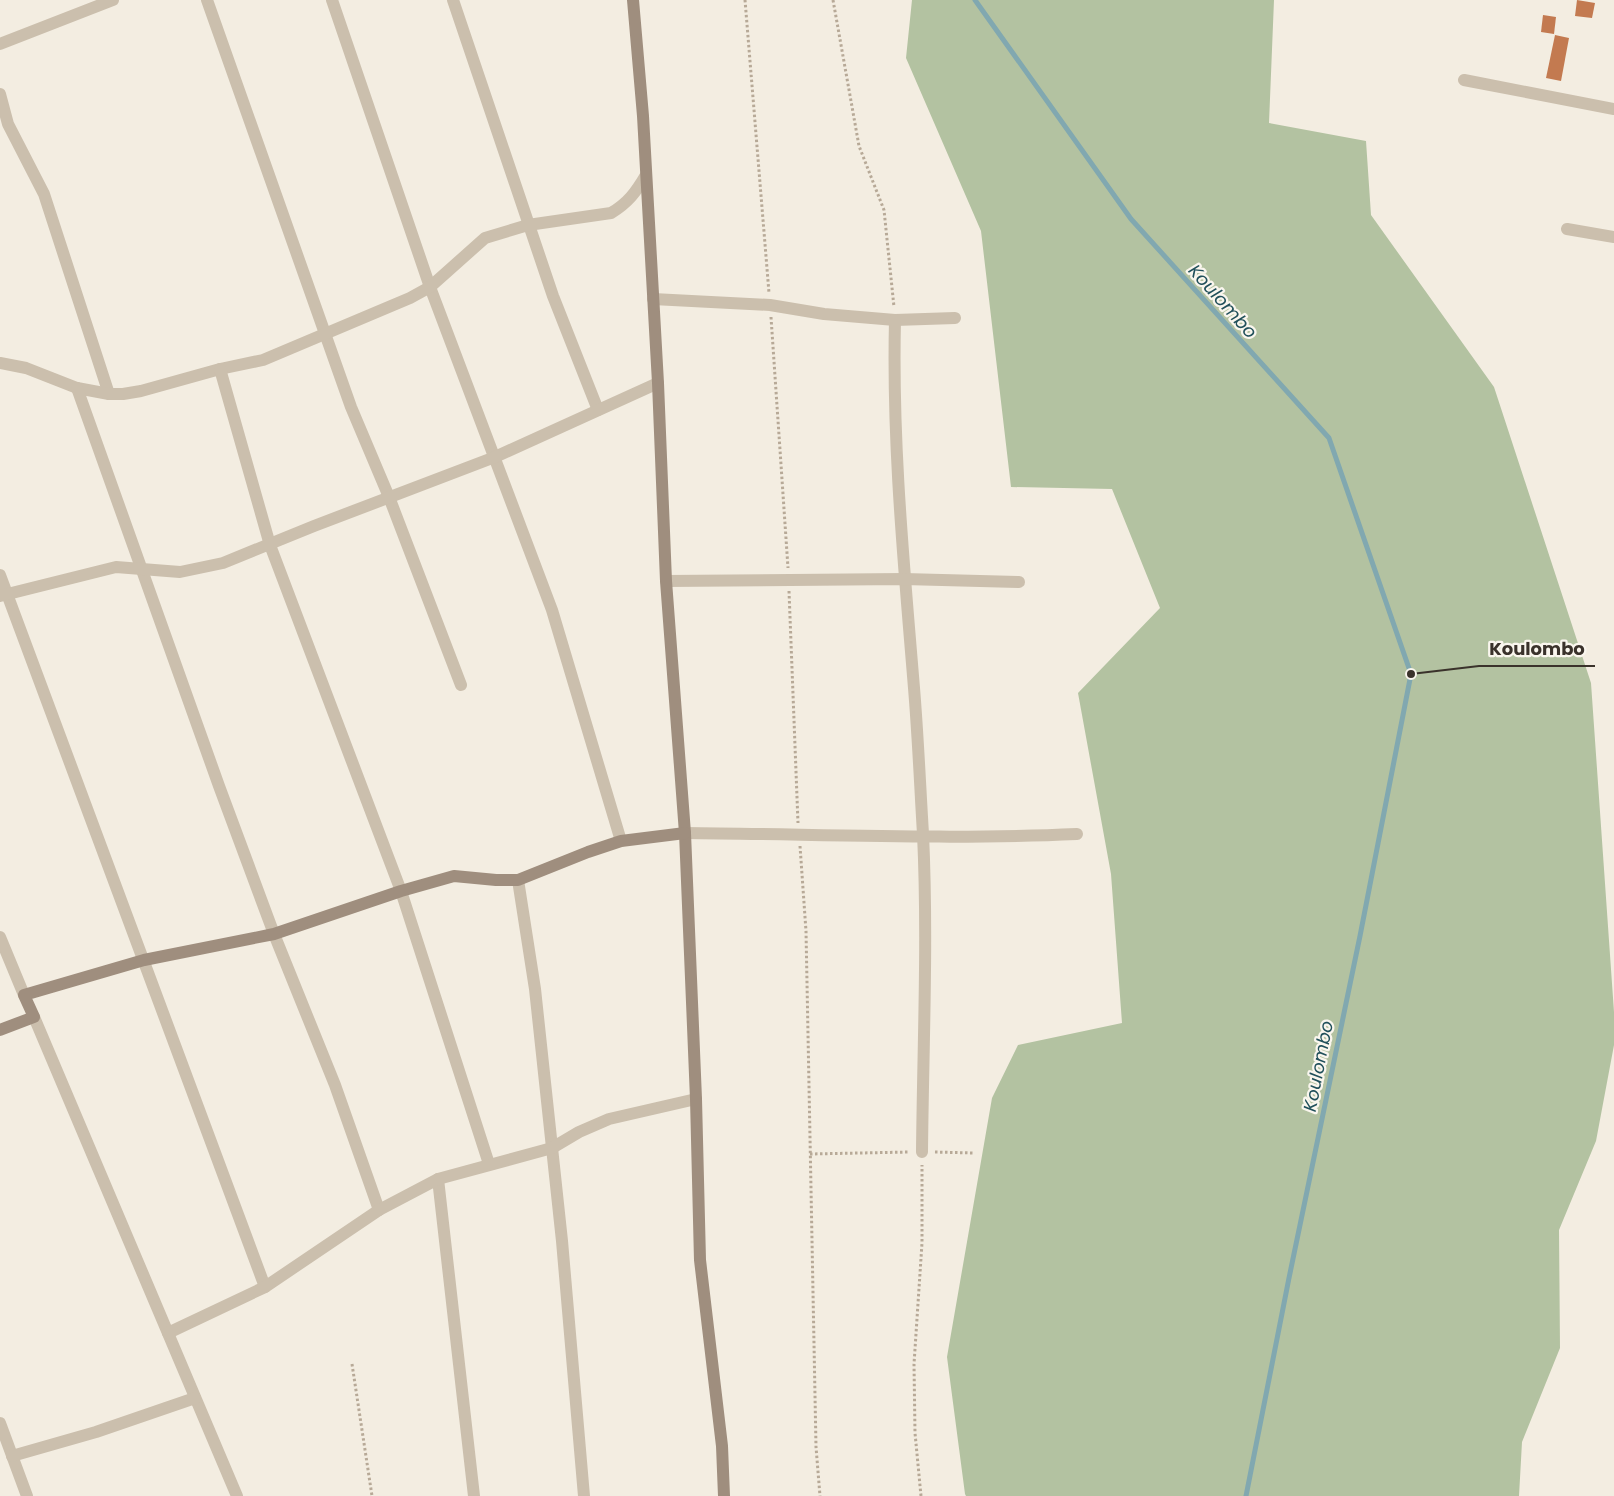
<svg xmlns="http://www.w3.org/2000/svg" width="1614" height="1496" viewBox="0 0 1614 1496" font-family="Poppins,sans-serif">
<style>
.green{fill:#b3c2a1}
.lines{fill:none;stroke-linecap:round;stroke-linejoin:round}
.stream{stroke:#81a8b0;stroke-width:5}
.building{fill:#c37a50}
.path{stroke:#b7a997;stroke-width:3;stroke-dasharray:2.5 2.5;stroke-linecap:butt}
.street{stroke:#cbbfad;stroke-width:12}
.secondary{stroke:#9f8e7e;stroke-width:12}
.labels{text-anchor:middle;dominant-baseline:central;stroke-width:4.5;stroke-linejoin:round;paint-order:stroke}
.water-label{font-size:18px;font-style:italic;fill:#21505b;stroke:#faf6ee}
.leader{fill:none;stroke:#3a322b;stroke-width:2}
.callout-dot{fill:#3a322b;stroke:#faf6ee;stroke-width:2}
.callout-label{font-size:18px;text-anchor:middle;font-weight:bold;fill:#3a322b;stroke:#faf6ee;stroke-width:4.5;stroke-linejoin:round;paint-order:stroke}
</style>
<rect width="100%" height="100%" fill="#f3ede1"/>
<polygon class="green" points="912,0 1274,0 1269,123 1366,141 1371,215 1494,387 1591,683 1614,1012 1614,1045 1596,1141 1559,1230 1560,1348 1522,1442 1519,1496 966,1496 965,1494 947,1357 992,1098 1018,1045 1122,1023 1111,874 1078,693 1160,608 1112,489 1011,487 981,231 906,58"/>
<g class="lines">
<polyline class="stream" points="975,0 1131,219 1329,438 1411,674 1360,936 1289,1278 1246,1496"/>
</g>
<g class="building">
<polygon points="1577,0 1595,3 1592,18 1575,16"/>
<polygon points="1543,15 1556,17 1554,34 1541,32"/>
<polygon points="1555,35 1569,38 1561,81 1546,78"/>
</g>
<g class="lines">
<g class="path">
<polyline points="745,0 769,293"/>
<polyline points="833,0 859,146 884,210 894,307"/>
<polyline points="771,317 788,568"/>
<polyline points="789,591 798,823"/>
<polyline points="800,846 806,931 816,1447 820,1496"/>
<polyline points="935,1152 973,1153"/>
<polyline points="810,1154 909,1152"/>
<polyline points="352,1364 372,1496"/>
<polyline points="921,1496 915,1433 914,1364 922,1243 922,1165"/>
</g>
<g class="street">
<polyline points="207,0 351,407 389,497 461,685"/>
<polyline points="332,0 430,287 552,610 621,841"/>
<polyline points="453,0 553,296 598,410"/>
<polyline points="0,44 113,0"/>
<polyline points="1464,80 1614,109"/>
<polyline points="0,94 8,124 44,194 109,394"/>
<polyline points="1567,229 1614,237"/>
<polyline points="653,299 770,305 824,314 895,320 955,318"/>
<path d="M895,320C892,443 904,565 914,688C918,736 920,785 923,834C928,940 923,1046 922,1152"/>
<path d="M0,363L26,368L77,388L109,394H123L141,391L220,369L263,360L410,298L430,287L485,238L528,225L611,213C628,203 636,192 646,175"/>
<polyline points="220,369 270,545 401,891 489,1164"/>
<polyline points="77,388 219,786 274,934 335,1085 379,1210"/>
<polyline points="0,575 265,1287"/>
<polyline points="666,581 904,579 1019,582"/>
<polyline points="0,596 116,567 180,572 223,563 314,526 495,457 658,383"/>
<path d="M685,833C816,834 947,840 1077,834"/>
<polyline points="518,880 535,989 562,1241 584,1496"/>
<polyline points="0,937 24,995"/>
<polyline points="34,1017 237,1496"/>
<polyline points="438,1179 474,1496"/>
<polyline points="168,1333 265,1287 379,1210 438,1179 552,1148 579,1132 609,1119 696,1099"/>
<polyline points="0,1423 27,1496"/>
<polyline points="12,1456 96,1432 195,1398"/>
</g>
<g class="secondary">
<polyline points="633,0 643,116 658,383 666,581 685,833 696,1099 700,1260 722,1446 724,1496"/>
<polyline points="0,1030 34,1017 24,995 144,960 274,934 401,891 454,876 496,880 518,880 588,852 621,841 685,833"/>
</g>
</g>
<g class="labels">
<g class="water-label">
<text transform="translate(1223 301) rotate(48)">Koulombo</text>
<text transform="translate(1318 1066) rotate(-79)">Koulombo</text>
</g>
</g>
<path class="leader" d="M1411 674L1479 666H1595"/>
<circle class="callout-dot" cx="1411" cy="674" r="5"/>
<g class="callout-label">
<text x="1537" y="655">Koulombo</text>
</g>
</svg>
